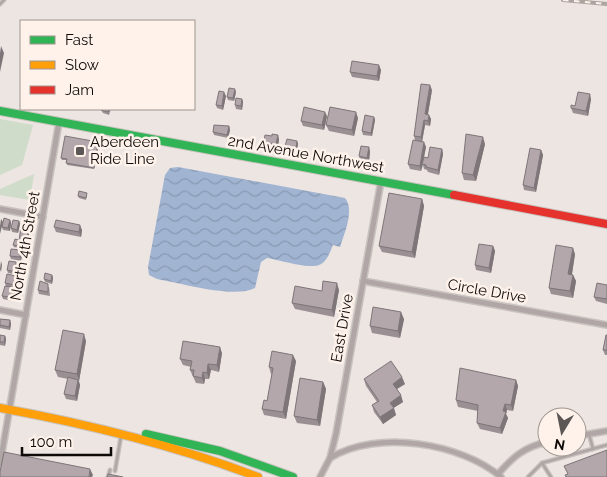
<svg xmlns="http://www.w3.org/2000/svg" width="607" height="477" viewBox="0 0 607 477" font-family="Raleway,sans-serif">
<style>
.green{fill:#cfdcc9}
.water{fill:url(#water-waves)}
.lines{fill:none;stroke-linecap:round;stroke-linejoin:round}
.lane-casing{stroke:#c8c3bf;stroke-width:5}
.street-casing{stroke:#c8c3bf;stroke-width:8}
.fast-casing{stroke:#c8c3bf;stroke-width:10}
.slow-casing{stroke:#c8c3bf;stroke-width:10}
.jam-casing{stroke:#c8c3bf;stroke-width:10}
.lane{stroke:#b0a6a6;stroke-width:2.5}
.street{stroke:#b0a6a6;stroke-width:5}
.fast{stroke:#30b455;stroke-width:8}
.slow{stroke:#ff9f0a;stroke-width:8}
.jam{stroke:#e5322d;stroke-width:8}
.rail-casing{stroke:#aba4a1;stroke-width:4}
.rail{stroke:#fef2ea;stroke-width:2;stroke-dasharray:5.5;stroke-linecap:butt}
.wall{fill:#9a9093}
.shaded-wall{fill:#7d7578}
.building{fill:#b3a7ab;stroke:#7d7578}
.poi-dot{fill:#5c5754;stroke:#fef2ea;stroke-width:2}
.labels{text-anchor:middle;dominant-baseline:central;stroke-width:5;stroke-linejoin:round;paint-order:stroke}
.poi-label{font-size:15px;fill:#0e0a08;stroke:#fef2ea;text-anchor:start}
.street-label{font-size:15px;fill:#0e0a08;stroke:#fef2ea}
</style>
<defs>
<pattern id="water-waves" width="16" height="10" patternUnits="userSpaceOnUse" patternTransform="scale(1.25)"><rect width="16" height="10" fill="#a1b4d2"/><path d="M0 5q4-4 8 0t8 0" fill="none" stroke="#8999b3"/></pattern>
</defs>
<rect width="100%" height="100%" fill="#ece5e1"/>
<g class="green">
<polygon points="0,119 33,125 22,165 0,175"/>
<polygon points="34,174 30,200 0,195 0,189"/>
</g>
<path class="water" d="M178,167L345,198C355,210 344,234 340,247L333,245C330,252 327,262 319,265C308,269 279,260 267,258L261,262L255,288C233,299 181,283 157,279L149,275L148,267L165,175L170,168Z"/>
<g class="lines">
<defs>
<g id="lane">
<polyline points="0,4 4,0"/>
<polyline points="589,434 593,449"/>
<polyline points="542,463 551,477"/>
<polyline points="115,471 121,436"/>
<polyline points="108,477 110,470"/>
<polyline points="528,477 542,463 607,445"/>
</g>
<g id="street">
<polyline points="0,209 43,217"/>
<polyline points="363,281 607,325"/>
<polyline points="0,310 26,315"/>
<polyline points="577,436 607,431"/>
<path d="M330,458C377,429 461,443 501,477"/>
<polyline points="0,464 59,122"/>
<path d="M498,474C513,457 524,447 547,442"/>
<polyline points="320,477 330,458 336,434 381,181"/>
</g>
<g id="fast">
<polyline points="0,111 454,195"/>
<polyline points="146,434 220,451 293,477"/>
</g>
<path id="slow" d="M0,408C88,424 174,445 258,477"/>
<polyline id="jam" points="454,195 607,224"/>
</defs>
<use href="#lane" class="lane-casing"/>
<use href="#street" class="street-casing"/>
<use href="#fast" class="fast-casing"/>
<use href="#slow" class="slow-casing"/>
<use href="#jam" class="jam-casing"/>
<use href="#lane" class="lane"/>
<use href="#street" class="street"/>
<use href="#fast" class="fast"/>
<use href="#slow" class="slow"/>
<use href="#jam" class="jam"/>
<defs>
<polyline id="rail" points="563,0 607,4"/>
</defs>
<use href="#rail" class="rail-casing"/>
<use href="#rail" class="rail"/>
</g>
<g class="wall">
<polygon points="381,70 379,81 352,77 350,72"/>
<polygon points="432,90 428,114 431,119 430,126 425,125 422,141 426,147 424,157 428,158 442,149 443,154 439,175 428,172 427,170 424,169 423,165 421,171 410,169 408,164 415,140 414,136"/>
<polygon points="236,92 234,101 228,100 227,97"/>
<polygon points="226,96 223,110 217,108 216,105"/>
<polygon points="242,99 243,102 242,110 236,109 235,105"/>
<polygon points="591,99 588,116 573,113 571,108"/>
<polygon points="111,109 109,115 103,113 101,110"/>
<polygon points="327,116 324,130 303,126 301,121"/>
<polygon points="374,117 375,120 372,136 363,135 362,131"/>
<polygon points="358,118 354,136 329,131 326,125"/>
<polygon points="229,126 230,130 228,138 214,135 213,132"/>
<polygon points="272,136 279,139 278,147 265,145 264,142"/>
<polygon points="297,141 298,144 297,151 287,150 285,146"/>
<polygon points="98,142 99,143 94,169 67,165 66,160 62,160 61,158"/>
<polygon points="485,144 476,181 464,180 462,173"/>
<polygon points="541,150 543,155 536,192 524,190 523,185"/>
<polygon points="370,151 369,161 360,160 359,156"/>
<polygon points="87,195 86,200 79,198 78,196"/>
<polygon points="422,199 424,206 415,258 382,252 379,246"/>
<polygon points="10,220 11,223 10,231 3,230 2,227"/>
<polygon points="19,221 20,224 18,233 12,232 11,228"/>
<polygon points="54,227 82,230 81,237 56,232"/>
<polygon points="30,231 27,245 20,244 19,242 18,248 14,247 13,245 19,240"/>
<polygon points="493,246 495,251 491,273 476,270 475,265"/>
<polygon points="21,250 22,254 21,261 11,259 10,256"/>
<polygon points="575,254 572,274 573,275 576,281 573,298 551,294 549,288"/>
<polygon points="16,262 17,266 18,275 8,273 7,270"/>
<polygon points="52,275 53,278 52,284 45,282 44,279"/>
<polygon points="17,279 16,288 14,288 15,290 13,301 3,299 2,296 6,286 5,283"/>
<polygon points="607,285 607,304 596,301 594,297"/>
<polygon points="49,287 50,296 39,294 38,290"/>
<polygon points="339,290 334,317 295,309 292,303"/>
<polygon points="0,319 10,320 11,324 10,330 0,328"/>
<polygon points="404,319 400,338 372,333 370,326"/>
<polygon points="0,335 5,336 6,339 5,346 0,345"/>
<polygon points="607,335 607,355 605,355 603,350"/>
<polygon points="86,341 79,381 80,385 77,401 66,399 64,394 68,379 58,377 55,370"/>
<polygon points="222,353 219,372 211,370 209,379 205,379 204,384 196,383 190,370 191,367 183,365 180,359"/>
<polygon points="296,361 286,419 264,415 262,409 267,401 272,374 271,374 269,367"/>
<polygon points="364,379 405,384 397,389 403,402 393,408 396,415 383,424 374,412 372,405 377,402 366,386"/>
<polygon points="516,380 518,386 513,411 507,410 506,414 508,418 502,434 480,429 477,423 478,411 458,407 456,400"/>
<polygon points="323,382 326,389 320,426 297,423 294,416"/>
</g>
<g class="shaded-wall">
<polygon points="1,46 4,53 0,72 0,53"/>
<polygon points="379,65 381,70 379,81 377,76"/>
<polygon points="430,85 432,90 427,119 425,114"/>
<polygon points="235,89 236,92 234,101 233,98"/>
<polygon points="224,92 226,96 223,110 222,106"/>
<polygon points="590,94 591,99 588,116 586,111"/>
<polygon points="242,99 243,102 242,110 241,106"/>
<polygon points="325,112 327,116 324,130 322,125"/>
<polygon points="356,112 358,118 354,136 352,130"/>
<polygon points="429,115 431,119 430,126 428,121"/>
<polygon points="374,117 375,120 372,136 371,133"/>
<polygon points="424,120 425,125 422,142 421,137"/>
<polygon points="229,126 230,130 228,138 227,135"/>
<polygon points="278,135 279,139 278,147 276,144"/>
<polygon points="483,137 485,144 476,181 473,175"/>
<polygon points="297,141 298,144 297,151 296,148"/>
<polygon points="98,142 99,143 94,169 94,168"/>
<polygon points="424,142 426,147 421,171 420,166"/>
<polygon points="369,147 370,151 369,161 367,158"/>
<polygon points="442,149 443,154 439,175 438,170"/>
<polygon points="541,150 543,155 536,192 534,188"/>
<polygon points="422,199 424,206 415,258 412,252"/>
<polygon points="1,219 3,222 0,234 0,226"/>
<polygon points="10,220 11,223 10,231 8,228"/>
<polygon points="19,221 20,224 18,233 17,230"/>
<polygon points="80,225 82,230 81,237 79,232"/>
<polygon points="29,228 30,231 27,245 26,242"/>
<polygon points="493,246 495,251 491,273 489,268"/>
<polygon points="573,248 575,254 571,280 568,274"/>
<polygon points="21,250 22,254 21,261 20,257"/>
<polygon points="1,261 2,265 1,272 0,269"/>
<polygon points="52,275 53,278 52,284 51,281"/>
<polygon points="573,275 576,281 573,298 570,291"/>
<polygon points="16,276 17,279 16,288 15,285"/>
<polygon points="337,283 339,290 334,317 332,310"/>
<polygon points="14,287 15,290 13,301 12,297"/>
<polygon points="401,312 404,319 400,338 398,331"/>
<polygon points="10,320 11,324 10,330 9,327"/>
<polygon points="84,334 86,341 79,381 77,374"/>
<polygon points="5,336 6,339 5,346 4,342"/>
<polygon points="220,347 222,353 219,372 217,365"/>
<polygon points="293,355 296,361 286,419 283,412"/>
<polygon points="208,364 211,370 209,379 207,373"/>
<polygon points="203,372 205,379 204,384 202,378"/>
<polygon points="402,377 405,384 395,390 393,384"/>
<polygon points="78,380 80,385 77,401 75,396"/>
<polygon points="516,380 518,386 513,411 511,405"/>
<polygon points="323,382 326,389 320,426 317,420"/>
<polygon points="401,395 403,402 392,409 390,403"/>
<polygon points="505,404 507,410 506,414 508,418 502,434 500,428"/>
<polygon points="394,408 396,415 383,424 380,417"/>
<polygon points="90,469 93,475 92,477 89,477"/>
</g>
<g class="building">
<polygon points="352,61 379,65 377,76 350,72"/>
<polygon points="421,84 430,85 425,114 429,115 428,121 424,120 421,137 414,136"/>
<polygon points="229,88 235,89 233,98 227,97"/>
<polygon points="219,91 224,92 222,106 216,105"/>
<polygon points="578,92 590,94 586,111 571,108 571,105 575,106"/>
<polygon points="236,98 242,99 241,106 235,105"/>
<polygon points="304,107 325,112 322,125 301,121"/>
<polygon points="330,107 356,112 352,130 326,125"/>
<polygon points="102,109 109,109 108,112 101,110"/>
<polygon points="365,115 374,117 371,133 362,131"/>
<polygon points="214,125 229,126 227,135 213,132"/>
<polygon points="272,134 278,135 276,144 264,142 265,135 272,136"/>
<polygon points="466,134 483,137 473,175 462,173"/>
<polygon points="65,136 98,142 94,168 66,163 67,159 61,158"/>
<polygon points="287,139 297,141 296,148 285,146"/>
<polygon points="413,140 424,142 420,166 408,164"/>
<polygon points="361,146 369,147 367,158 359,156"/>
<polygon points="430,147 442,149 438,170 426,167 426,165 422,164 424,157 428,158"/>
<polygon points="530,148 541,150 534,188 523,185"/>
<polygon points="79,191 87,193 86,198 78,196"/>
<polygon points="389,193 422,199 412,252 379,246"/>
<polygon points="4,218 10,220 8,228 2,227"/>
<polygon points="13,220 19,221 17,230 11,228"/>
<polygon points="56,220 80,225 79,232 54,227"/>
<polygon points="21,226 29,228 26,242 19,241"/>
<polygon points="15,239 19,240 18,246 13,245"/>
<polygon points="479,244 493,246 489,268 475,265"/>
<polygon points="556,245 573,248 568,274 573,275 570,291 549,288"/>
<polygon points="11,249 21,250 20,257 10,256"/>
<polygon points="9,261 16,262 16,272 7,270"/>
<polygon points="45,273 52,275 51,281 44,279"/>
<polygon points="7,274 16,276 15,285 5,283"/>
<polygon points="40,281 48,284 48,292 38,290"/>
<polygon points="323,281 337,283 332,310 292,303 295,286 322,291"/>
<polygon points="597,283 607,285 607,299 594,297"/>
<polygon points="5,286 14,287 12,297 2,296"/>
<polygon points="373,307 401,312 398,331 370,326"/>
<polygon points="0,319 10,320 9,327 0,325"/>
<polygon points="63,330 84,334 77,374 55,370"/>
<polygon points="0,335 5,336 4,342 0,342"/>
<polygon points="606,335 607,335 607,350 603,350"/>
<polygon points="183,341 220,347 217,365 208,364 207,373 203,372 202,378 193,376 194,370 190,370 192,361 180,359"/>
<polygon points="272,351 293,355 283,412 262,409 264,400 267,401 273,368 269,367"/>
<polygon points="391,361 402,377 393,384 401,395 390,403 394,408 380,417 372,405 379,401 364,379"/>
<polygon points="460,368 516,380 511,405 505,404 503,411 506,412 500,428 477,423 478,405 456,400"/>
<polygon points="68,377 78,380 75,396 64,394"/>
<polygon points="300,378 323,382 317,420 294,416"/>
<polygon points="607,450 607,477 566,477 565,475 568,474 564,466"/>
<polygon points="4,452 90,469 89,477 0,477 0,472"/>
<polygon points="108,474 123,477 107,477"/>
</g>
<rect class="poi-dot" x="75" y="146" width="10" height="10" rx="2.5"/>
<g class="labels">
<g class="poi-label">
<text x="90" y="142">Aberdeen<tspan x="90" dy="17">Ride Line</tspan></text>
</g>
<g class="street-label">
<text transform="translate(306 154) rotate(10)">2nd Avenue Northwest</text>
<text transform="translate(25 246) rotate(-80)">North 4th Street</text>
<text transform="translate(487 291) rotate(10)">Circle Drive</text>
<text transform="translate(342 328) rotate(-80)">East Drive</text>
</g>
</g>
<rect x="20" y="20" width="175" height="90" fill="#fef2ea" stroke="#9e9590"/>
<rect x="30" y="36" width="25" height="8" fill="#30b455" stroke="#9e9590"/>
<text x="65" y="45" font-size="15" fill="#0e0a08">Fast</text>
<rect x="30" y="61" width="25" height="8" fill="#ff9f0a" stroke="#9e9590"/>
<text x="65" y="70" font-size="15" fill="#0e0a08">Slow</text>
<rect x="30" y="86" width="25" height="8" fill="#e5322d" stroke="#9e9590"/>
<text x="65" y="95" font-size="15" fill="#0e0a08">Jam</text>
<g transform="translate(562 432) rotate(190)"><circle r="24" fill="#fef2ea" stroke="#9e9590"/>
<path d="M0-4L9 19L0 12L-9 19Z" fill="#5c5754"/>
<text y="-8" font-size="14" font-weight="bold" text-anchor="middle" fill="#0e0a08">N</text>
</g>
<path d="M22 447v8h89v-8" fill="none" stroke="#0e0a08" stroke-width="2.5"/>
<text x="30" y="447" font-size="15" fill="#0e0a08" stroke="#fef2ea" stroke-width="4" paint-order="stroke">100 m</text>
</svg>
